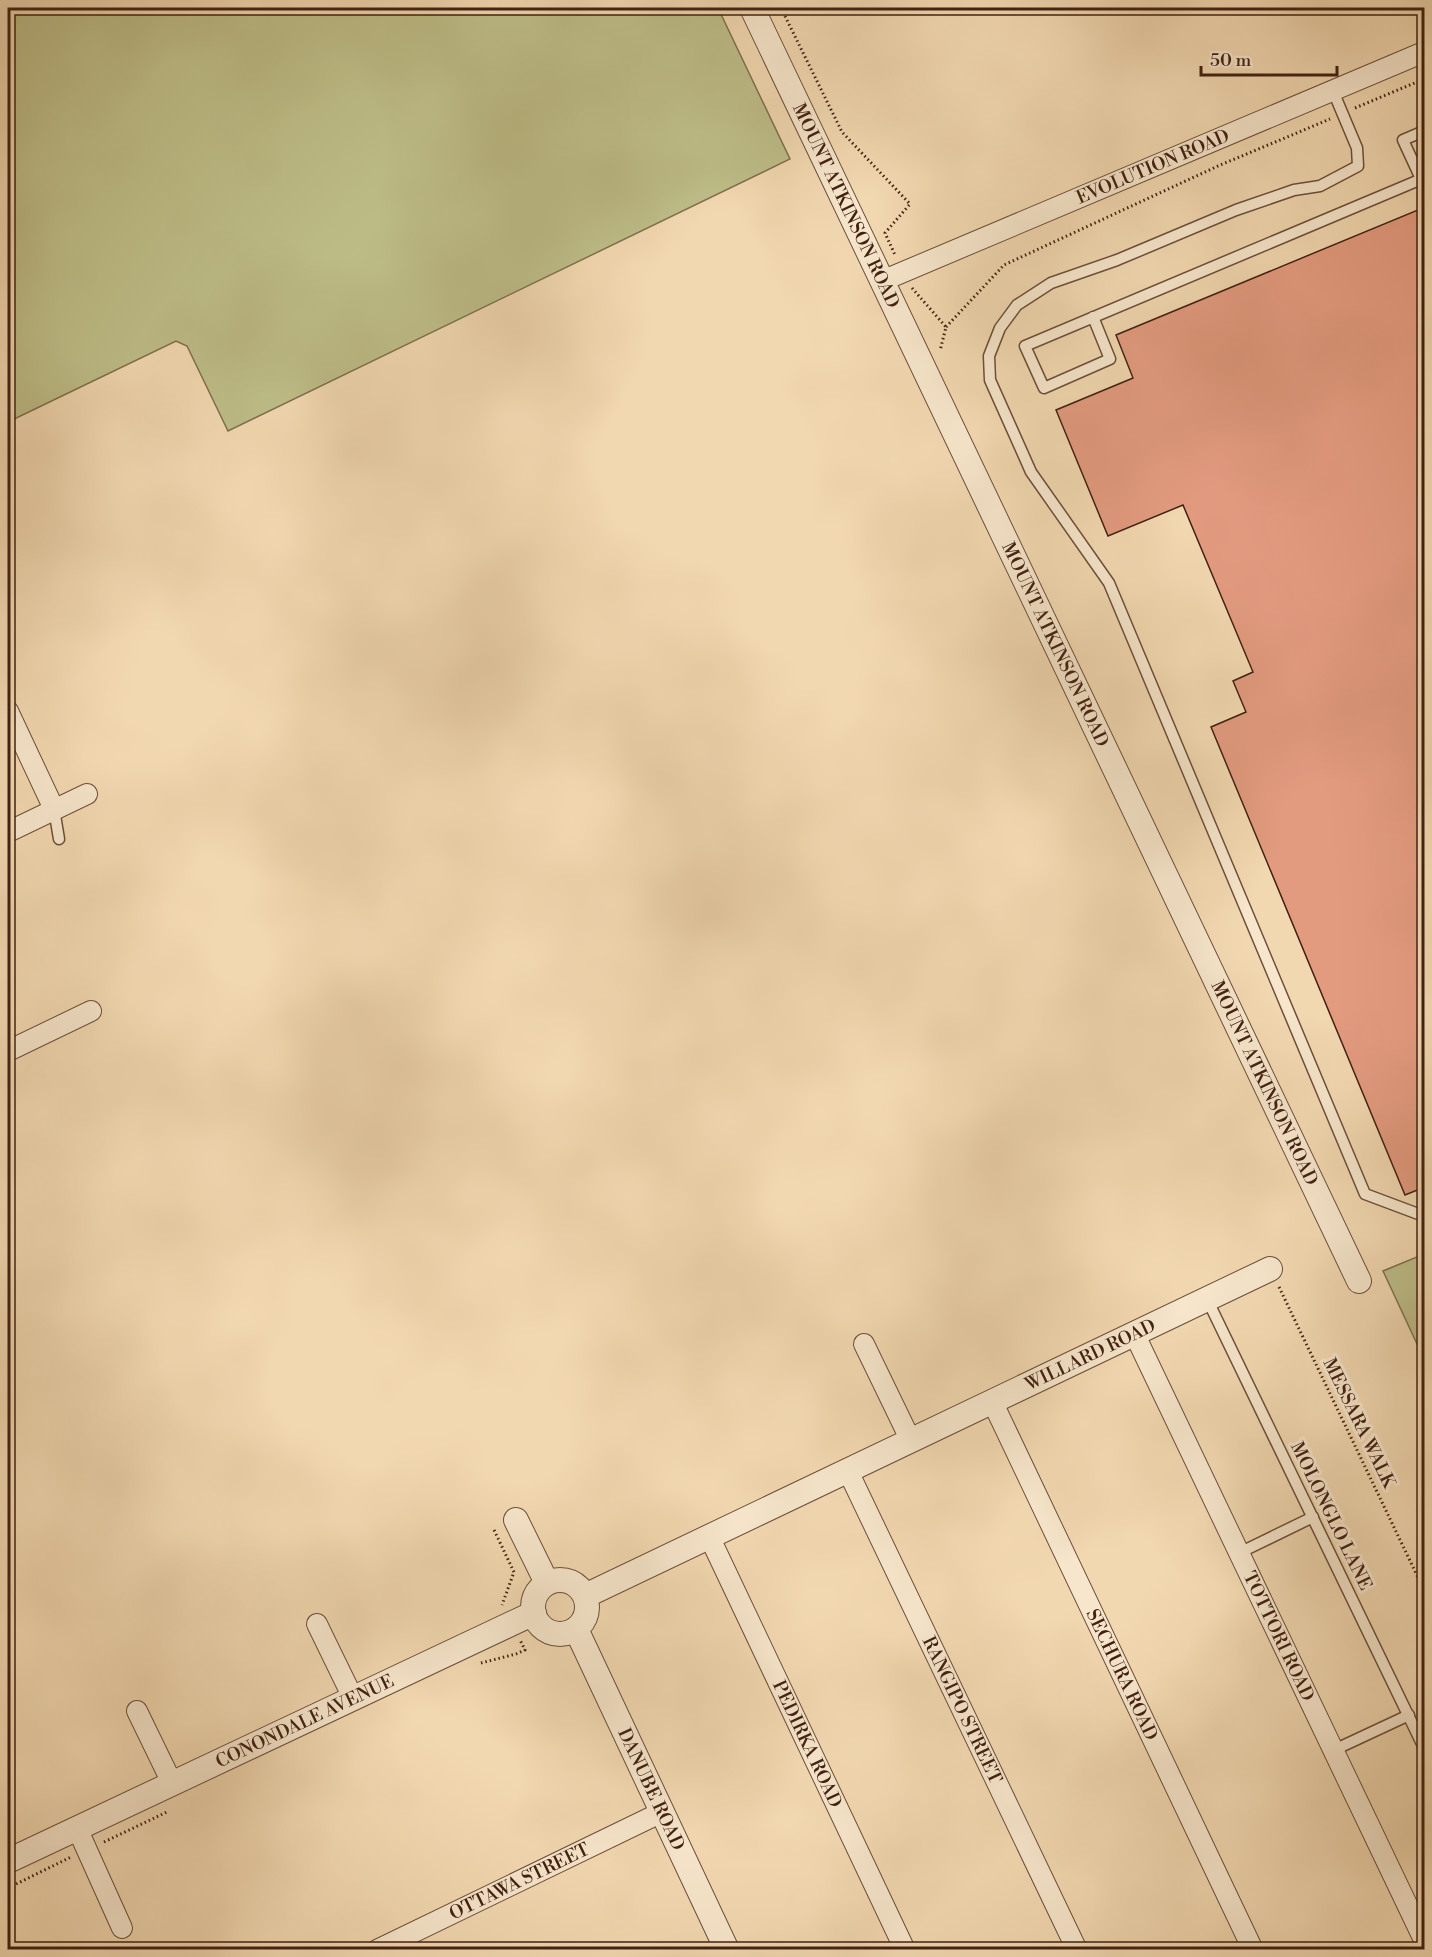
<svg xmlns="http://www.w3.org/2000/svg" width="1432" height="1957" viewBox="0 0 1432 1957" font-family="'Libre Bodoni',serif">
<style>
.green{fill:#bebe89;stroke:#7f704e;stroke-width:1.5}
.building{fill:#e39b80;stroke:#402113;stroke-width:1.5}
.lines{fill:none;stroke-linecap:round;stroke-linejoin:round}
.service-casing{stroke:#6c4f3a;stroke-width:13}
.minor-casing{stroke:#6c4f3a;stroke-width:22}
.tertiary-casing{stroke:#6c4f3a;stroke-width:26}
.path{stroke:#402113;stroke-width:3;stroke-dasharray:1.5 3;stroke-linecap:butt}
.service{stroke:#f7e6cc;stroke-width:10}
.minor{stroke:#f7e6cc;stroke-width:20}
.tertiary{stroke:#f7e6cc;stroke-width:24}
.labels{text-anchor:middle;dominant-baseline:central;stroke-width:6;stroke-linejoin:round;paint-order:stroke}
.street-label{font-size:18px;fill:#402113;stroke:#f7e6cc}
</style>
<rect width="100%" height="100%" fill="#f2d8b1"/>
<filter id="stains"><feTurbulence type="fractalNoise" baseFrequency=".00333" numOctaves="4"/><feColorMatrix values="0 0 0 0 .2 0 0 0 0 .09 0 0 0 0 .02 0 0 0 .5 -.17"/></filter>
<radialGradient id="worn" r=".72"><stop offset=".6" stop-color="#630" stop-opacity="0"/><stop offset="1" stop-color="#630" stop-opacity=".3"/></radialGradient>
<g class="green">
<polygon points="8,8 718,8 790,159 228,431 187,346 176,341 8,422"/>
<polygon points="1424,1254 1424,1359 1383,1271"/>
</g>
<polygon class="building" points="1425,207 1425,1187 1405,1195 1211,727 1246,712 1233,681 1253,672 1183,505 1108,536 1056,410 1133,378 1116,335"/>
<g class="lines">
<defs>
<g id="service">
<polyline points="1333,91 1357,148 1358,166 1320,186 1294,190 1236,210 1117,260 1051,283 1017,305 1000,328 989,356 990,380 1031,472 1109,583 1365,1194 1421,1215 1424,1213"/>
<polyline points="1421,179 1403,140 1424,131"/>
<polyline points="1093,317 1110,359 1044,388 1025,346 1424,178"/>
<polyline points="54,809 59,839"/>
<polyline points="1207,1299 1424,1748"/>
<polyline points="1239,1553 1313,1517"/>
<polyline points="1334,1750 1409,1715"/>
</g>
<g id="minor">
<path id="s1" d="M882,281L1424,52"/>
<polyline points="8,711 54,809"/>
<polyline points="8,832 87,794"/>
<polyline points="8,1051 91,1011"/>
<path id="s2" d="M1134,1333L1424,1940"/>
<polyline points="864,1344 910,1439"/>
<path id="s3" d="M992,1401L1253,1950"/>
<path id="s4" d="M847,1469L1077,1950"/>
<path id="s5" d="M709,1536L905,1950"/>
<polyline points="317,1624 353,1698"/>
<polyline points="137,1711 172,1783"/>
<polyline points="77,1828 122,1928"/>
<path id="s6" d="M377,1950L662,1812"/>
</g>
<g id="tertiary">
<path id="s7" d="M752,8L1359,1281"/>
<polyline points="516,1520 547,1583"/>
<circle cx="560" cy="1607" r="27"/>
<path id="s8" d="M585,1596L1270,1269"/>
<path id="s9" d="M576,1629L727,1950"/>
<path id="s10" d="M8,1861L534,1613"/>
</g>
</defs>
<use href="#service" class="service-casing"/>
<use href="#minor" class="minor-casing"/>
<use href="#tertiary" class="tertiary-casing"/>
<g class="path">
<polyline points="781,8 842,132 910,204 885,233 895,255"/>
<polyline points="1355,108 1424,79"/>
<polyline points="912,288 946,327 940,351"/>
<polyline points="946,327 1004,265 1218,166 1330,119"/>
<polyline points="1279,1287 1424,1590"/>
<polyline points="494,1530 514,1572 502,1605"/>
<polyline points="481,1663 516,1654 525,1650 520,1640"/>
<polyline points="104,1842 169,1811"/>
<polyline points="8,1888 71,1857"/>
</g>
<use href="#service" class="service"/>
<use href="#minor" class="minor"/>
<use href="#tertiary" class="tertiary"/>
</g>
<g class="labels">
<g class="street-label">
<text stroke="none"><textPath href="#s1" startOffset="294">EVOLUTION ROAD</textPath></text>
<text stroke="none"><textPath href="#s7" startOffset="219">MOUNT ATKINSON ROAD</textPath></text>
<text stroke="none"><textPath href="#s7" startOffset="705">MOUNT ATKINSON ROAD</textPath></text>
<text stroke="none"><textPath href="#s7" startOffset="1191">MOUNT ATKINSON ROAD</textPath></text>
<text stroke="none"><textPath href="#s8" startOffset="560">WILLARD ROAD</textPath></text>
<text transform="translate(1359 1423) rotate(64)">MESSARA WALK</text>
<text transform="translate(1331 1516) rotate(64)">MOLONGLO LANE</text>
<text stroke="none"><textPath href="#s2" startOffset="336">TOTTORI ROAD</textPath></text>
<text stroke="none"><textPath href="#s3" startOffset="303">SECHURA ROAD</textPath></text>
<text stroke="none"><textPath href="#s4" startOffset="267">RANGIPO STREET</textPath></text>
<text stroke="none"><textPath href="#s10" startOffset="328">CONONDALE AVENUE</textPath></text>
<text stroke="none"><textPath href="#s5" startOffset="230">PEDIRKA ROAD</textPath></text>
<text stroke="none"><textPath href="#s9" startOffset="177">DANUBE ROAD</textPath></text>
<text stroke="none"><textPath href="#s6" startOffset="158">OTTAWA STREET</textPath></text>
</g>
</g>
<rect width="1432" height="1957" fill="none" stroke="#f2d8b1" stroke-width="30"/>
<rect x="9" y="9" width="1414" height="1939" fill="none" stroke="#402113" stroke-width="3"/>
<rect x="15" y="15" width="1402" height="1927" fill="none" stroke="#402113" stroke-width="1.5"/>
<path d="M1201 66v9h136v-9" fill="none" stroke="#402113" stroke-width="3"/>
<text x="1210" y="66" font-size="18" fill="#402113" stroke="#f7e6cc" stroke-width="4.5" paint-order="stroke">50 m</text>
<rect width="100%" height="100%" filter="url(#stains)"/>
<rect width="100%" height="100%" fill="url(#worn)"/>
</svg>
